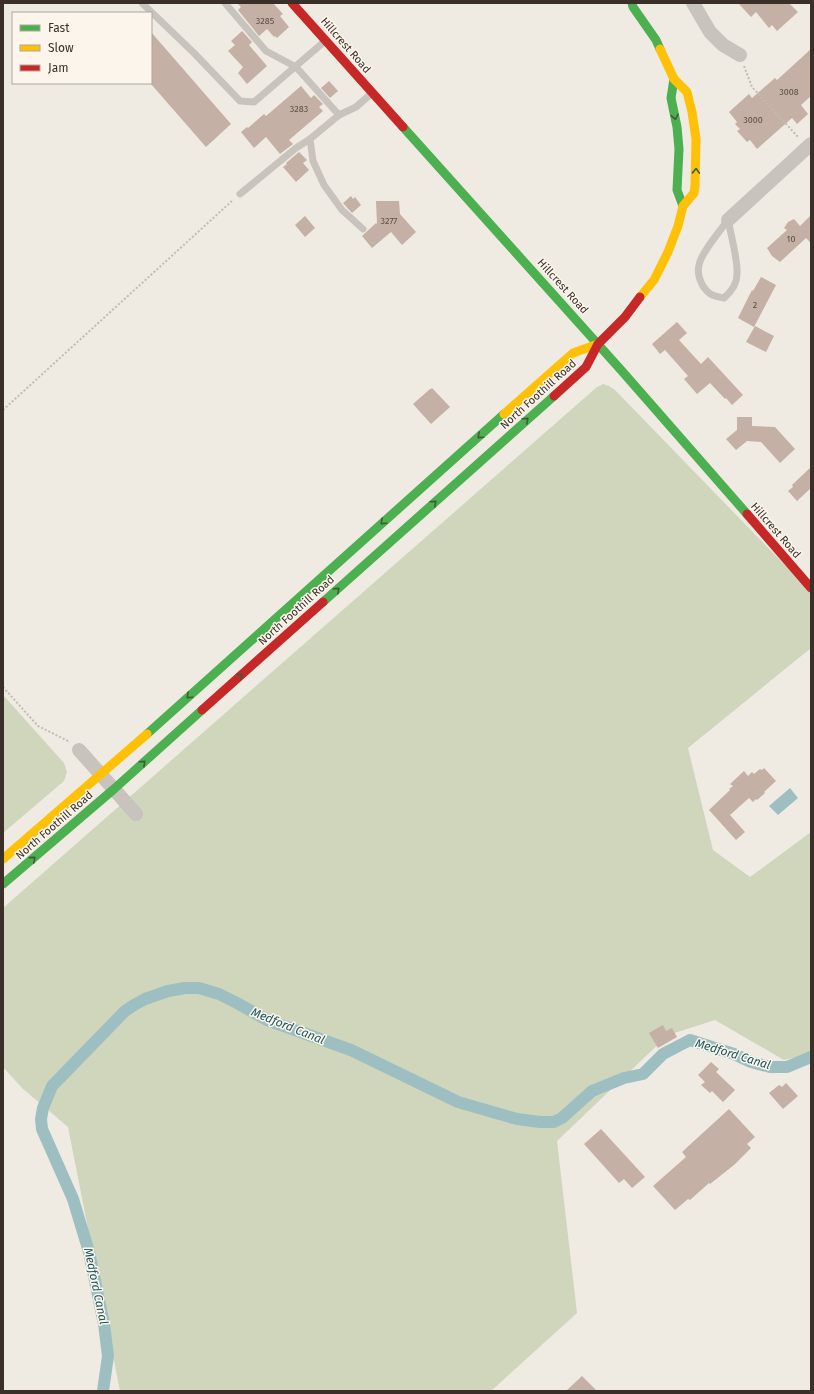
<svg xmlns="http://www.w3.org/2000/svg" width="814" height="1394" viewBox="0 0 814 1394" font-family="'Fira Sans',sans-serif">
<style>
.green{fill:#cfd6bc}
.water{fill:#9ebfc1}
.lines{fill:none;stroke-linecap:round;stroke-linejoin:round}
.canal{stroke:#9ebfc1;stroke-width:12}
.building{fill:#c4b0a4}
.path{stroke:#c1bbb4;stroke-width:2;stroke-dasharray:2 2;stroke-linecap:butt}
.lane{stroke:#c8c3bc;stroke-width:7}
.street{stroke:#c8c3bc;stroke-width:14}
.fast{stroke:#4caf50;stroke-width:9}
.slow{stroke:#ffc107;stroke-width:9}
.jam{stroke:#c62828;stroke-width:9}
.oneway{stroke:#405c37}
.labels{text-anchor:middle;stroke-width:3;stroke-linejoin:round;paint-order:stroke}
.number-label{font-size:9px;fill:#5c5048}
.street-label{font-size:11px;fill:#3a3029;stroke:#fbf5eb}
.water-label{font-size:12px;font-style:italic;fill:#1c545f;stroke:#fbf5eb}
</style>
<rect width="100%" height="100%" fill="#efebe3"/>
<g class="green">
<polygon points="603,384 609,386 615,390 811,592 811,648 688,748 713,850 750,877 811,832 811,1054 784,1060 715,1020 668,1035 557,1141 577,1313 491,1391 120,1391 68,1127 22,1088 3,1067 3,908 597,387"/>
<polygon points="3,695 64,763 67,772 64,781 3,833"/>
</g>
<polygon class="water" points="790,788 798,798 778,815 769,806"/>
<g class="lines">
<polyline class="canal" points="103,1391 108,1356 104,1324 89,1252 73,1199 42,1129 41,1119 43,1108 52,1086 89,1048 125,1011 134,1005 145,999 168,991 185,988 199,988 219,994 237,1003 267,1020 351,1050 458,1102 517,1119 540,1122 554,1122 562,1118 592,1091 624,1078 643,1074 663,1054 690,1040 734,1054 751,1062 770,1067 787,1067 811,1057"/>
</g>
<g class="building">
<polygon points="237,3 273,3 283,14 280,16 289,27 277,38 275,36 274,37 267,29 259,36 238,10 241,7"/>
<polygon points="738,3 789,3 798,12 777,31 772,25 769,28 756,12 751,17"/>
<polygon points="242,31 252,42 249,45 267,66 247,84 238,73 243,67 228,51 235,45 231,41"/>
<polygon points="151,32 231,124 206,147 151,84"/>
<polygon points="811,49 811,96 801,105 808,114 797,124 792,118 757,149 750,140 747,142 737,131 740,129 735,124 737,122 729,112 749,94 752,98 775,78 777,80"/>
<polygon points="329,81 338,91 330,98 321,88"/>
<polygon points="301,86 311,98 314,95 323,104 319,107 323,111 289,140 293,144 280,154 266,137 254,148 241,132 247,127 248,128 264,114 266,116"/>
<polygon points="299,152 307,160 303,163 309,170 296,182 283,167 287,164 286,163"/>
<polygon points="351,196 353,199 355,197 361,205 352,213 343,203"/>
<polygon points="376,201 399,201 400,214 416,232 402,245 391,232 372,248 362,236 376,223 377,224"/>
<polygon points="811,215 811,243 806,238 780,262 772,256 767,248 787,230 784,228 788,222 794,219 800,226"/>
<polygon points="305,216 315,228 305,237 295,225"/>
<polygon points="761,277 776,285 754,327 738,318 752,290 753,291"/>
<polygon points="677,322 687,333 679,340 701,364 708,357 743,395 732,405 726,398 725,399 710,383 697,394 684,379 688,376 665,350 660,354 652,344"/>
<polygon points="755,326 774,336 766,352 746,342"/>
<polygon points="432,388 450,407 431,424 413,404 430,389 431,389"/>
<polygon points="737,417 752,417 752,426 775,427 795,449 780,463 761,442 747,441 736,450 726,439 737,430"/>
<polygon points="811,467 811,488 797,501 788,491 793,487 792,485"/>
<polygon points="764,768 776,781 764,792 765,793 757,800 756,799 753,802 749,798 730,815 745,832 736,840 709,810 730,790 729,789 733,786 730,784 744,771 748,776 752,772 754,774 760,769 762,770"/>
<polygon points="663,1025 666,1031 672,1028 677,1037 658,1048 649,1033"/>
<polygon points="711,1062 719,1069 716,1072 735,1090 723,1102 712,1091 710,1093 701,1085 705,1082 698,1075"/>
<polygon points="786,1083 798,1096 783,1109 769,1093 779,1085 782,1087"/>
<polygon points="729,1109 755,1137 747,1144 751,1148 734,1165 710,1184 709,1183 690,1200 688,1199 675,1210 653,1186 686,1157 682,1152"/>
<polygon points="601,1129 645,1177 632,1188 624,1179 619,1183 584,1144"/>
<polygon points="582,1376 597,1391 566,1391"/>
</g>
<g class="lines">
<g class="path">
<polyline points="744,66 752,87 799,138"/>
<polyline points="3,410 233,200"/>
<polyline points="3,687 38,726 70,742"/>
</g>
<g class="lane">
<polyline points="142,3 194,53 240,101 254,102 325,41"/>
<polyline points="225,3 266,51 296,67 339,115 310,139 313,161 324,185 342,210 363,229"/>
<polyline points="339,115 356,107 372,93"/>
<polyline points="240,194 296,148 310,139"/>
<path d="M728,220C731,235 738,260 737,274C737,284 731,292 724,298C713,296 709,295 703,286C699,279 697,273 699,265C701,253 720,231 728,220Z"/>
</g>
<g class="street">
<polyline points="693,3 710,32 723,45 740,55"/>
<polyline points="728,220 811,144"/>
<polyline points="79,750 136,814"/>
</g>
<g class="fast">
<polyline points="632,3 633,7 656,40 660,49"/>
<polyline points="674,79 671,98 677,127 679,149 677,190 683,206"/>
<polyline points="403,127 621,370 747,514"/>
<polyline points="323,602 554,396"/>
<polyline points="147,734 504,414"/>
<polyline points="3,884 114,789 202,710"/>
</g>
<g class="slow">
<polyline points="640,297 654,280 668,252 678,226 683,206 694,193 695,186 696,139 692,112 687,92 674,79 660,49"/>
<polyline points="504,414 573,353 598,344"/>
<polyline points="3,859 147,734"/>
</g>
<g class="jam">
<polyline points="292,3 403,127"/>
<polyline points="554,396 586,367 598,344 625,317 640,297"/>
<polyline points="747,514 811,588"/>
<polyline points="202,710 323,602"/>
</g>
</g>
<defs><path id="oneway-chevron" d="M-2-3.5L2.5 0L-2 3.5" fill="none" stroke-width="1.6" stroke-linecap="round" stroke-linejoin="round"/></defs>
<g class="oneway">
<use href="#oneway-chevron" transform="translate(675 117) rotate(80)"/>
<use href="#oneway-chevron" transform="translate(696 171) rotate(-88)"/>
<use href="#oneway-chevron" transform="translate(526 420) rotate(-42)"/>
<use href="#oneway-chevron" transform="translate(480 436) rotate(138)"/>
<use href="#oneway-chevron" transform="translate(434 503) rotate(-42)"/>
<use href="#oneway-chevron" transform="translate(383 522) rotate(138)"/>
<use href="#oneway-chevron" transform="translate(337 590) rotate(-42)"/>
<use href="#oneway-chevron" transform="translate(240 676) rotate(-42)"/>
<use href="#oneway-chevron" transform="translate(189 696) rotate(138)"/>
<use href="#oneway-chevron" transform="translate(143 763) rotate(-42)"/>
<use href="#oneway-chevron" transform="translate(33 859) rotate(-40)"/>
</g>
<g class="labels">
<g class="number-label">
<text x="265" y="24">3285</text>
<text x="789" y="95">3008</text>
<text x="299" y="112">3283</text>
<text x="753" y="123">3000</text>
<text x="389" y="224">3277</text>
<text x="791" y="242">10</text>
<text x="755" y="308">2</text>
</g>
<g class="street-label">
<text transform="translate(346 45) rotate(49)" y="4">Hillcrest Road</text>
<text transform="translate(563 286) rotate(48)" y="4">Hillcrest Road</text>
<text transform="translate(538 394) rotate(-42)" y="4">North Foothill Road</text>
<text transform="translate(776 530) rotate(49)" y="4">Hillcrest Road</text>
<text transform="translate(296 610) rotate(-42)" y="4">North Foothill Road</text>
<text transform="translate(54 825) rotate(-41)" y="4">North Foothill Road</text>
</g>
<g class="water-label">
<text transform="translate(288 1026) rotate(22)" y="4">Medford Canal</text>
<text transform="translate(733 1054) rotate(17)" y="4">Medford Canal</text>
<text transform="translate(96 1286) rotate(78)" y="4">Medford Canal</text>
</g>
</g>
<rect width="814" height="1394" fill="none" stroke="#3a3029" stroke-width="8"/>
<rect x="12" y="12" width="140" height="72" fill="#fbf5eb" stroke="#aea69d"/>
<rect x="20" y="25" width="20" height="6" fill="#4caf50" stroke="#aea69d"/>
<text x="48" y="32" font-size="12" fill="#3a3029">Fast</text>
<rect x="20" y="45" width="20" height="6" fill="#ffc107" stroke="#aea69d"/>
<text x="48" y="52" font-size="12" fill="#3a3029">Slow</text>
<rect x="20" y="65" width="20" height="6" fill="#c62828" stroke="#aea69d"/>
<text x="48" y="72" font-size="12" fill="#3a3029">Jam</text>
</svg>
